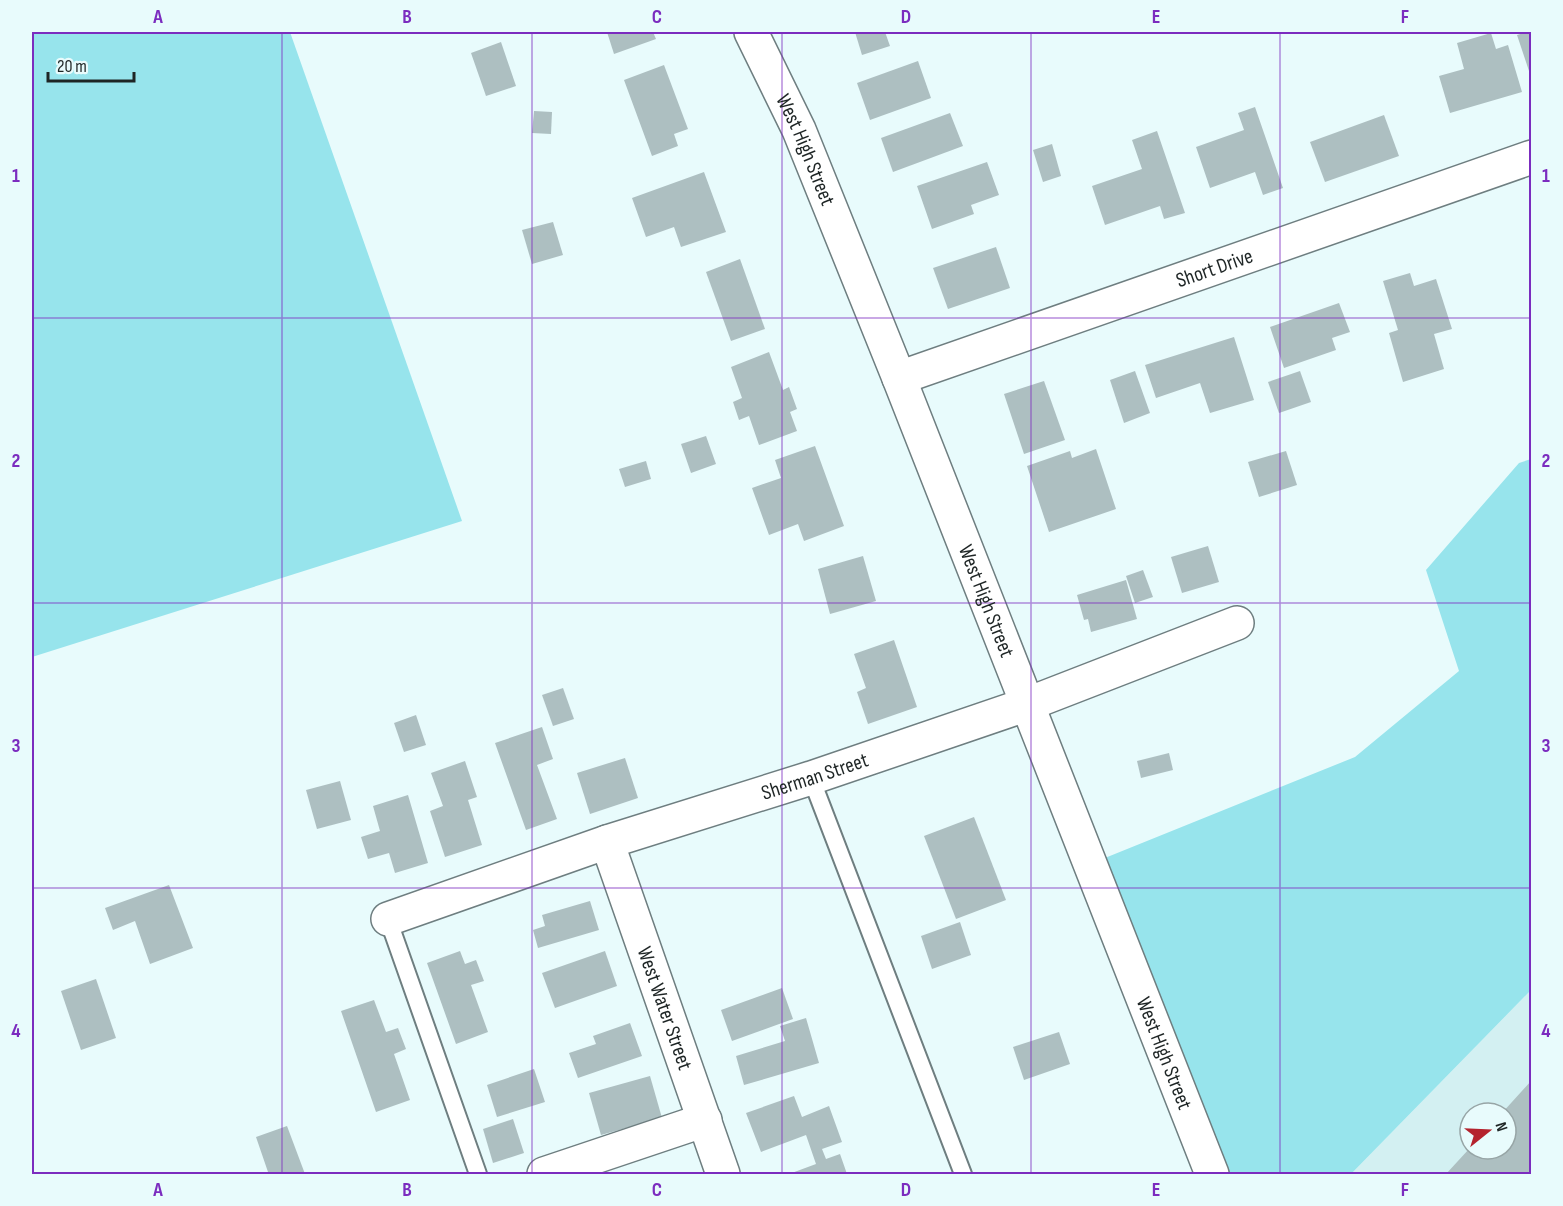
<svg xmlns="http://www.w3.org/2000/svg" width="1563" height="1206" viewBox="0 0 1563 1206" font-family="'Sofia Sans Condensed',sans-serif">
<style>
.built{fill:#d3f0f2;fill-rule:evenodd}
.green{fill:#97e4ec}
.building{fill:#adbfc1}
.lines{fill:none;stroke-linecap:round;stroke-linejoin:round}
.lane-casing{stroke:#6e7e80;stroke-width:20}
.street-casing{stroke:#6e7e80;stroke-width:36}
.lane{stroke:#fff;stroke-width:16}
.street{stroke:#fff;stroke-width:33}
.grid{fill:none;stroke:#7b2cbf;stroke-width:1.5;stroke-opacity:0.55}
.labels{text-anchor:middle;stroke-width:4.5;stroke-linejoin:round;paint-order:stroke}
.street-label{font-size:21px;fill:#1e2525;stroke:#e8fbfc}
.neatline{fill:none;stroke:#7b2cbf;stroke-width:2}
.grid-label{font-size:20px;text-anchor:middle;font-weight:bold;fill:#7b2cbf}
</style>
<rect width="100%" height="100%" fill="#e8fbfc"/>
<path class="built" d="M1531,990V1174H1351ZM1470,1113H1506V1149H1470Z"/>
<g class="green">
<polygon points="32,32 290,32 462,521 32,657"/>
<polygon points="1531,459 1531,990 1351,1174 1212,1174 1090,864 1355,757 1459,671 1426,570 1519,463"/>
</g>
<g class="building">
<polygon points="607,32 653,32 656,39 614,54"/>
<polygon points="855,32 885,32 890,46 862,55"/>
<polygon points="1527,32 1532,32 1531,77 1517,35"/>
<polygon points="1491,33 1496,49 1508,45 1522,92 1450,113 1439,76 1464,69 1457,43"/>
<polygon points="501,42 516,86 486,96 471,53"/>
<polygon points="918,61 931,98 870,120 857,83"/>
<polygon points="664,65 688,129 674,134 678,146 652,156 624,80"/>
<polygon points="1255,107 1283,188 1263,195 1255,172 1210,188 1196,147 1244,130 1238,113"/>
<polygon points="534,111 552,112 551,134 532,133"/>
<polygon points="950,113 963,146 893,172 881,138"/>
<polygon points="1384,115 1399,156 1325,182 1310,142"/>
<polygon points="1157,131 1185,213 1164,219 1160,206 1105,225 1092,186 1142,169 1132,140"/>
<polygon points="1052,144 1061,176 1043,182 1033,150"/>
<polygon points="987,162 999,195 971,205 974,214 932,229 917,186"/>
<polygon points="704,172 726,232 681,247 674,227 646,237 632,198"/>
<polygon points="553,222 563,255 532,264 522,230"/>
<polygon points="996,247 1010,288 948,309 933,268"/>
<polygon points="740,259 765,329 731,341 706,272"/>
<polygon points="1410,273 1414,286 1436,279 1452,329 1434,334 1444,369 1403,382 1389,333 1398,330 1383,281"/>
<polygon points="1339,303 1350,332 1332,338 1336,350 1284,368 1270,327"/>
<polygon points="1234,337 1254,400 1210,413 1200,383 1156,398 1145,365"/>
<polygon points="769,352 783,390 789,387 797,409 790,412 797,431 759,445 749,416 739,420 733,402 742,398 731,367"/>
<polygon points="1135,371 1150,413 1124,423 1110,380"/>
<polygon points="1300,371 1311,402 1279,413 1268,382"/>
<polygon points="1044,381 1065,440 1024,454 1004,394"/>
<polygon points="706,436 716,464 691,473 681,444"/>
<polygon points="815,446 844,526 804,541 798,524 769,535 752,488 781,478 775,460"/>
<polygon points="1096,449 1116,509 1049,532 1027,466 1070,451 1072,458"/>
<polygon points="1286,451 1297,485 1259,497 1248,462"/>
<polygon points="646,461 651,479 625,487 619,469"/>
<polygon points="1208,546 1219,582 1182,593 1171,557"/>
<polygon points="863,556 876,601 830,614 818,569"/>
<polygon points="1143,570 1153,597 1135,603 1126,576"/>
<polygon points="1126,580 1137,619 1091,632 1088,619 1084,620 1077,595"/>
<polygon points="894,640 917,707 868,724 857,692 866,688 854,654"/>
<polygon points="563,688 574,719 553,726 542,695"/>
<polygon points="416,715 426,745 404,752 394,723"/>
<polygon points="542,727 553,759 537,765 557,819 526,830 495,743"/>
<polygon points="1169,753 1173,770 1141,778 1137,761"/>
<polygon points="625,758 638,798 590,814 577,773"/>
<polygon points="465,761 477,797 468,800 482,845 445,857 430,811 443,806 431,773"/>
<polygon points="340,781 351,820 317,829 306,790"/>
<polygon points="408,795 428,863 395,873 389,853 368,859 361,837 380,831 373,806"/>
<polygon points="974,817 1006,900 956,919 924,836"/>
<polygon points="169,885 193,948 150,964 135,921 113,930 105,908"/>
<polygon points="590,901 599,930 538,948 533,930 545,926 542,915"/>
<polygon points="960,922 971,955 932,969 921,936"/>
<polygon points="460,951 465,964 476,960 484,981 471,985 488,1032 456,1044 427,963"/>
<polygon points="605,951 617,986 555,1008 542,973"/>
<polygon points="96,979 116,1038 81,1050 61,991"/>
<polygon points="782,988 793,1019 732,1041 721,1010"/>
<polygon points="374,1000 386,1032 398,1028 406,1049 394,1054 410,1100 376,1112 341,1011"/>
<polygon points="806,1018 819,1063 744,1085 736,1056 785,1041 780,1026"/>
<polygon points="630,1023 642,1056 578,1078 569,1053 596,1044 593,1036"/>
<polygon points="1059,1032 1070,1064 1024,1080 1013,1047"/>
<polygon points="534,1069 545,1102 497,1117 487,1085"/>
<polygon points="650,1076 662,1118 601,1135 589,1093"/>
<polygon points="1532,1080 1532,1174 1446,1174 1469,1149 1506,1149 1506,1113 1502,1113"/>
<polygon points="794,1096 802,1117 829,1106 842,1142 822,1149 826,1159 840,1154 847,1174 789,1174 816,1164 806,1135 761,1152 746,1113"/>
<polygon points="513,1119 524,1153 493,1163 483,1129"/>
<polygon points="287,1126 305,1174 262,1174 268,1172 256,1137"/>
</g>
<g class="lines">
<defs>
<g id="lane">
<polyline points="811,778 963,1174"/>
<polyline points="388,919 478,1174"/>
</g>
<g id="street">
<path id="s1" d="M751,32L799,130L899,378L1212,1174"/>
<path id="s2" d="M899,378L1532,157"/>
<path id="s3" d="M607,842L723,1174"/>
<path id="s4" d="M388,919L607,842L811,778L1028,704L1237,623"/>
<polyline points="544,1174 705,1120"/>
</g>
</defs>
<use href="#lane" class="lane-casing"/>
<use href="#street" class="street-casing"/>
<use href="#lane" class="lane"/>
<use href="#street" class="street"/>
</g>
<path class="grid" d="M282,32V1174M532,32V1174M782,32V1174M1031,32V1174M1280,32V1174M32,318H1532M32,603H1532M32,888H1532"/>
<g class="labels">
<g class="street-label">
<text dy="7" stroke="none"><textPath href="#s1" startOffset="130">West High Street</textPath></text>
<text dy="7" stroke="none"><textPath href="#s2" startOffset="334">Short Drive</textPath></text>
<text dy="7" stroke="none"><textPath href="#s1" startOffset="616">West High Street</textPath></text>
<text dy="7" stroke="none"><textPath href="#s4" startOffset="450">Sherman Street</textPath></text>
<text dy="7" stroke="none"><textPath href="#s3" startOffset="176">West Water Street</textPath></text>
<text dy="7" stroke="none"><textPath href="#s1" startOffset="1102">West High Street</textPath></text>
</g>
</g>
<rect width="1563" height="1206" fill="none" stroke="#e8fbfc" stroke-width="66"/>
<g transform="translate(1488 1131) rotate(72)"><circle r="28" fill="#e8fbfc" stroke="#97a5a6" stroke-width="1.5"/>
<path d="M0-4.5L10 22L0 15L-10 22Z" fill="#b4222d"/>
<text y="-9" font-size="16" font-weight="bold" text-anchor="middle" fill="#1e2525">N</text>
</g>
<path d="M48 72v9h86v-9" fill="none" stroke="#1e2525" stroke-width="3"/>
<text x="57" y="72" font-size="18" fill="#1e2525" stroke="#e8fbfc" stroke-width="4.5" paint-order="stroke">20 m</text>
<rect x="33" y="33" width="1497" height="1140" class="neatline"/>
<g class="grid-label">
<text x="158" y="23">A</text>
<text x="407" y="23">B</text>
<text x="657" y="23">C</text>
<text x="906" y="23">D</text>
<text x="1156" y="23">E</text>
<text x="1405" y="23">F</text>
<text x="16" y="182">1</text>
<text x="1546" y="182">1</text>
<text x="16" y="467">2</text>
<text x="1546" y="467">2</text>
<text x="16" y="752">3</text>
<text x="1546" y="752">3</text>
<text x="16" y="1037">4</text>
<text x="1546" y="1037">4</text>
<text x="158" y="1196">A</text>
<text x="407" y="1196">B</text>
<text x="657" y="1196">C</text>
<text x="906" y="1196">D</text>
<text x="1156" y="1196">E</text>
<text x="1405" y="1196">F</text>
</g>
</svg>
